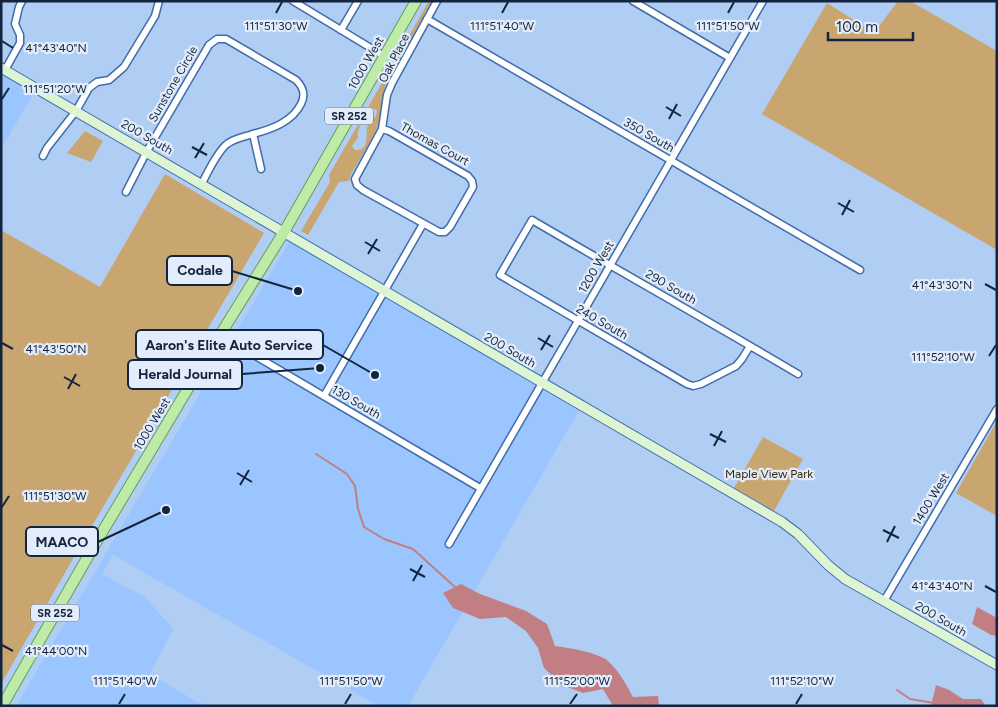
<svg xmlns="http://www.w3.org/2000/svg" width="998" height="707" viewBox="0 0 998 707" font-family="Figtree,sans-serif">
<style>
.built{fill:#9bc5fe}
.green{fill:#c9a570;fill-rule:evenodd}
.water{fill:#c27f83}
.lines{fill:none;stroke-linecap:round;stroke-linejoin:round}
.stream{stroke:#c27f83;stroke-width:2}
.street-casing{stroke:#406da8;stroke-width:9}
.secondary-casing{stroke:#406da8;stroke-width:11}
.primary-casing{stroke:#669d5c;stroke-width:12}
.street{stroke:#fff;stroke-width:6}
.secondary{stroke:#def5d3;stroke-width:9}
.primary{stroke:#beeba7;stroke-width:10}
.ticks{fill:none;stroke:#13253e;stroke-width:2}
.labels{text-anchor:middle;stroke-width:4.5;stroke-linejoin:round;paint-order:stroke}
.shield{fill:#e2ecfa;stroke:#516176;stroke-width:1}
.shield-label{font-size:11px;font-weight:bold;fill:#13253e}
.street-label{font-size:12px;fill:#13253e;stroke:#e2ecfa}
.park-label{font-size:12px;fill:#37270e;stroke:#e2ecfa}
.ticks-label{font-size:12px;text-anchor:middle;fill:#13253e;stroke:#e2ecfa;stroke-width:4.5;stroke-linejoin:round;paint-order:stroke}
.leader{fill:none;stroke:#13253e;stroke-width:2}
.callout-dot{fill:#13253e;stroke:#e2ecfa;stroke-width:2}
.callout{fill:#e2ecfa;stroke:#13253e;stroke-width:2}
.callout-label{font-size:14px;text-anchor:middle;font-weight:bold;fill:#13253e}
</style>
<rect width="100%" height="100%" fill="#b0cdf4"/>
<g class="built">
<polygon points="1,63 40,86 31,98 1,149"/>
<polygon points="295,232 585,400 408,706 379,706 113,555 102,574 145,597 173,629 150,674 204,706 16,706"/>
</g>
<g class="green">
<path d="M429,1H432L386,83C382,95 382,108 379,121C375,137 358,161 350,176L349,181L339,182L308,235L301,231L330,182L329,175ZM375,109L377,111C376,119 372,119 368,125C364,132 371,148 358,150C354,150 354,149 352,146L358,138V132L360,126L372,110Z"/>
<polygon points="898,1 910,1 997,51 997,250 762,114 827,3 874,33"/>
<polygon points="85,131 103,141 91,162 67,153"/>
<polygon points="165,174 264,233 89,531 1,684 1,230 100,287"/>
<polygon points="997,421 997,516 956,493"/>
<polygon points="763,437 803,459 774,511 734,488"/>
</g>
<g class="water">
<path d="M461,584L480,594L526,611L547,624L555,646C569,648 597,652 608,661C619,671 626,684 633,697L658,696L659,706H613L603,689L583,693L562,685L544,668L538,648L526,631L506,617L480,619L453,608L443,593Z"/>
<polygon points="977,607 997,618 997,636 991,635 972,624"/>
<polygon points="936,685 949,690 963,699 981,699 986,706 931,706"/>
</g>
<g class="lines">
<g class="stream">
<polyline points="316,454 347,474 355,486 358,509 364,527 384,539 413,549 456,588"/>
<polyline points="897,690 910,699 934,703"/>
</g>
<defs>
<g id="street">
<polyline points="293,1 384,56"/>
<polyline points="633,1 730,58"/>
<polyline points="427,19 860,270"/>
<polyline points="341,30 358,1"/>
<polyline points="5,70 20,43 20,35 15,24 19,7 22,1"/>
<polygon points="382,129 389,131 468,176 472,181 473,187 450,227 445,232 439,232 363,190 357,185 355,179"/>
<polyline points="382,129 387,95 392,83 437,1"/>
<polyline points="253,134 261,169"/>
<polyline points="43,156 47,148 76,111 89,88 97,82 109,80 124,67 155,16 159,1"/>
<path d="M126,192L147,151L209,45L217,39H226L296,80C303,87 306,94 301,104C292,122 272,129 253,134C244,137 235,138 227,144C217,152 208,172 202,183"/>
<polyline points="220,335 480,488"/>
<path d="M750,346L742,359L736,366L701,384L693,386L687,384L500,275L532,220C621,272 710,322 798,374"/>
<polyline points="324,396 423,224"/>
<polyline points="449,544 763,1"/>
<polyline points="884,601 997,409"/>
</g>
<path id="secondary" d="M1,68C262,218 521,372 782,522L798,534L828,565L845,579L997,665"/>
<polyline id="primary" points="2,706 98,539 220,335 284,232 416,1"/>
</defs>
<use href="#street" class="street-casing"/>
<use href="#secondary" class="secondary-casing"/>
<use href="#primary" class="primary-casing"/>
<use href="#street" class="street"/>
<use href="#secondary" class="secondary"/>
<use href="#primary" class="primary"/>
</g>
<path class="ticks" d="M276,13L282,2M502,13L508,2M728,13L734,2M2,41L13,48M2,99L9,88M666,107L681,116M669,119L677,104M192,147L207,155M195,158L204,143M838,203L854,212M842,215L850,200M365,242L380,251M368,254L377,239M985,284L996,290M538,338L553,347M2,343L13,349M541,350L550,335M989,356L996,345M64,377L80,386M68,389L76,374M710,434L726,442M714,446L722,431M237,473L252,482M240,485L249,470M2,507L9,496M883,530L899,538M887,542L895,526M410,569L425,577M413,581L422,565M985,586L996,592M2,645L13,651M119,704L125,694M345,704L351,694M570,704L577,694M796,704L802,694"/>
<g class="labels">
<g class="shield">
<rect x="325" y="107.5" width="48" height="17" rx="4"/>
<rect x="31" y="604.5" width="48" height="17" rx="4"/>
</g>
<g class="shield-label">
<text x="349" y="120">SR 252</text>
<text x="55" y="617">SR 252</text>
</g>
<g class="street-label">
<text transform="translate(394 58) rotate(-63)" y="4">Oak Place</text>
<text transform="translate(366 63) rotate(-60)" y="4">1000 West</text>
<text transform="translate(173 84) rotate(-60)" y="4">Sunstone Circle</text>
<text transform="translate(649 135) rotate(30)" y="4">350 South</text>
<text transform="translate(147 137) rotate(30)" y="4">200 South</text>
<text transform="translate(435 144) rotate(29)" y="4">Thomas Court</text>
<text transform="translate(596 267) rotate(-60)" y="4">1200 West</text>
<text transform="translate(671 287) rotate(30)" y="4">290 South</text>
<text transform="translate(602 322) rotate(30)" y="4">240 South</text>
<text transform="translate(510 350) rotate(30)" y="4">200 South</text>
<text transform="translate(356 402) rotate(30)" y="4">130 South</text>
<text transform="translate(152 424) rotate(-59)" y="4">1000 West</text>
<text transform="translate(931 499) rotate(-59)" y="4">1400 West</text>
<text transform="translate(941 619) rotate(30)" y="4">200 South</text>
</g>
<g class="park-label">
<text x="769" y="478">Maple View Park</text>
</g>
</g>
<g class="ticks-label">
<text x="276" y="30">111°51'30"W</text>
<text x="502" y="30">111°51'40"W</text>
<text x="728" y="30">111°51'50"W</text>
<text x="56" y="52">41°43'40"N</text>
<text x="55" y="93">111°51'20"W</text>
<text x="942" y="289">41°43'30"N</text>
<text x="56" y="353">41°43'50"N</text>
<text x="943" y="361">111°52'10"W</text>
<text x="55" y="500">111°51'30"W</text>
<text x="942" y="590">41°43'40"N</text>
<text x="56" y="655">41°44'00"N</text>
<text x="125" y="685">111°51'40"W</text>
<text x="351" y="685">111°51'50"W</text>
<text x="577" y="685">111°52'00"W</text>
<text x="802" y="685">111°52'10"W</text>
</g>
<path class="leader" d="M298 291L232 271M375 375L323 345M320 368L242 374M166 510L98 542"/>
<g class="callout-dot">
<circle cx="298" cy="291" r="5"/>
<circle cx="375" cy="375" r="5"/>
<circle cx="320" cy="368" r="5"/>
<circle cx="166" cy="510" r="5"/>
</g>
<g class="callout">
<rect x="167" y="256" width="65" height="29" rx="5"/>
<rect x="136" y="330" width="187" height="29" rx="5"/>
<rect x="128" y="360" width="114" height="29" rx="5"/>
<rect x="26" y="527" width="72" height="29" rx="5"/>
</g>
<g class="callout-label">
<text x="200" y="275">Codale</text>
<text x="229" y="350">Aaron's Elite Auto Service</text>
<text x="185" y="379">Herald Journal</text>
<text x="62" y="547">MAACO</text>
</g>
<rect width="998" height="707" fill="none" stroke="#13253e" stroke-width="5"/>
<path d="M828 32v8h85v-8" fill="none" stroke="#13253e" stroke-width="2.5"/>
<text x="836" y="32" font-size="15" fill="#13253e" stroke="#e2ecfa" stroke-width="4" paint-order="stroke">100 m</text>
</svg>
